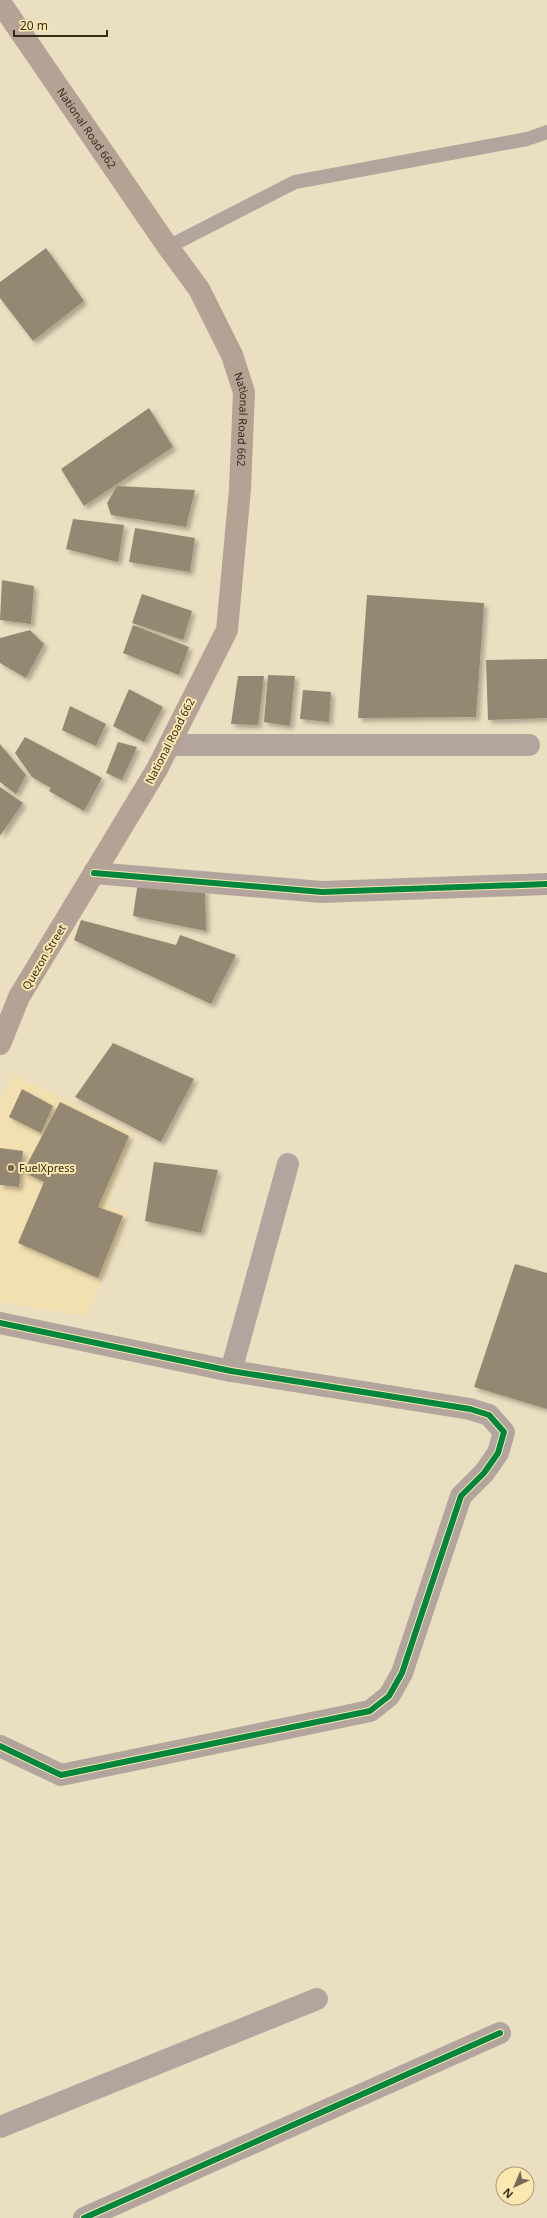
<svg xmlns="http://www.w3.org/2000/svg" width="547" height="2218" viewBox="0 0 547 2218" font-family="'Noto Sans',sans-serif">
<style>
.built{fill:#f2e0b0}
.building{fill:#948872;filter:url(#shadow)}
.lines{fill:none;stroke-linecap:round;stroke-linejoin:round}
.service{stroke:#b3a49d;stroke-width:14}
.minor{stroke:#b3a49d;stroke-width:22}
.primary{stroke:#b4a395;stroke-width:22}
.cycleway-casing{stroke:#fce7b1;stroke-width:8}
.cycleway{stroke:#00873e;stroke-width:6}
.poi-dot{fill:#746b52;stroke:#fce7b1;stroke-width:1.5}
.labels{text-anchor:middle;stroke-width:4;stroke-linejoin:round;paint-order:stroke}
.street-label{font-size:11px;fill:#342c16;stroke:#fce7b1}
.poi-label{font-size:11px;fill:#342c16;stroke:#fce7b1;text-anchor:start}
</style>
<defs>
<filter id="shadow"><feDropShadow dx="3.5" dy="3.5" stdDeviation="2" flood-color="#0004"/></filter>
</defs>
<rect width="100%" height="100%" fill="#ebdfc2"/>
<polygon class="built" points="14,1075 133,1134 108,1204 129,1214 87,1316 0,1302 0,1100"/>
<g class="building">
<polygon points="46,248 84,301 33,341 0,298 0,282"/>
<polygon points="149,408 173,447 84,506 61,469"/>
<polygon points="117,486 195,490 186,527 111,515 107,503"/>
<polygon points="73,519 124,525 118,562 66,549"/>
<polygon points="135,528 195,538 190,572 129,562"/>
<polygon points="2,580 34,586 31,624 0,620"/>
<polygon points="142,594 192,611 183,640 132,623"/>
<polygon points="367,595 484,603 476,717 358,718"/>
<polygon points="133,625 189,647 179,675 123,653"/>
<polygon points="30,630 44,644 26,678 0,663 0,638"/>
<polygon points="547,659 547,718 488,720 486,660"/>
<polygon points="268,675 295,676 290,726 264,722"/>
<polygon points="238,676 264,676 258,725 231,724"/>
<polygon points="129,689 163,707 144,742 113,726"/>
<polygon points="303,690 331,692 329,722 300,719"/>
<polygon points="70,706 106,724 96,746 62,730"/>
<polygon points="25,737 102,778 84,811 49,791 51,788 32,777 15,753"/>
<polygon points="118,742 137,747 122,780 106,773"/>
<polygon points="0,744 26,775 16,794 0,782"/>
<polygon points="0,787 23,803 0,836"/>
<polygon points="138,882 205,890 206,931 133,916"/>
<polygon points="81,920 176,945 180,935 236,955 211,1004 74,940"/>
<polygon points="113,1043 194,1079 161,1142 75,1097"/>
<polygon points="22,1089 53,1106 41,1133 9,1117"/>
<polygon points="60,1102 129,1136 98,1207 123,1216 98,1278 18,1243 44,1182 23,1172"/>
<polygon points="0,1148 23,1151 19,1187 0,1185"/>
<polygon points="154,1162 218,1170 201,1233 145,1221"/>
<polygon points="515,1264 547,1273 547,1409 474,1387"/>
</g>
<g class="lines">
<polyline class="service" points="168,247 295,182 527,139 547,132"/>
<g class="minor">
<polyline points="169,745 529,745"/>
<polyline points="94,873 322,892 547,884"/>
<polyline points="0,1323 231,1371 470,1409 489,1415 504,1432 498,1453 484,1473 461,1496 402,1673 389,1696 370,1711 61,1775 0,1746"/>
<polyline points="231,1371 288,1164"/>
<polyline points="0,2127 317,1999"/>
<polyline points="84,2218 500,2033"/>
</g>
<path class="primary" id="s1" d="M0,2L168,247L199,289L232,355L244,392L240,489L227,630L157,769L19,997L0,1044"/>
<defs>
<g id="cycleway">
<polyline points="94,873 322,892 547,884"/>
<polyline points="0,1323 231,1371 470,1409 489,1415 504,1432 498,1453 484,1473 461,1496 402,1673 389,1696 370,1711 61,1775 0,1746"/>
<polyline points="84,2218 500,2033"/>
</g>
</defs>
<use href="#cycleway" class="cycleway-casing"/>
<use href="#cycleway" class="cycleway"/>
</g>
<circle class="poi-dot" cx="11" cy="1168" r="4"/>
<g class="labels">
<g class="street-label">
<text dy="4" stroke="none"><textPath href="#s1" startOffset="153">National Road 662</textPath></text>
<text dy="4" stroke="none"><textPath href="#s1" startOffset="489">National Road 662</textPath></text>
<text transform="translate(170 741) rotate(-63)" y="4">National Road 662</text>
<text transform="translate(44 957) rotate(-59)" y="4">Quezon Street</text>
</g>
<g class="poi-label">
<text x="19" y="1172">FuelXpress</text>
</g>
</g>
<g transform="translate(515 2186) rotate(224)"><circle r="19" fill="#fce7b1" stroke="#ac9c73"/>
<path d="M0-3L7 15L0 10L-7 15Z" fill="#746b52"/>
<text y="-6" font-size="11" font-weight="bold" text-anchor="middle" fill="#342c16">N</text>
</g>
<path d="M14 30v6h93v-6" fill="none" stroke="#342c16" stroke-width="2"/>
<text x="20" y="30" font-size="12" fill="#342c16" stroke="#fce7b1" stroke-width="3" paint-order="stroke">20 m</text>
</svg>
